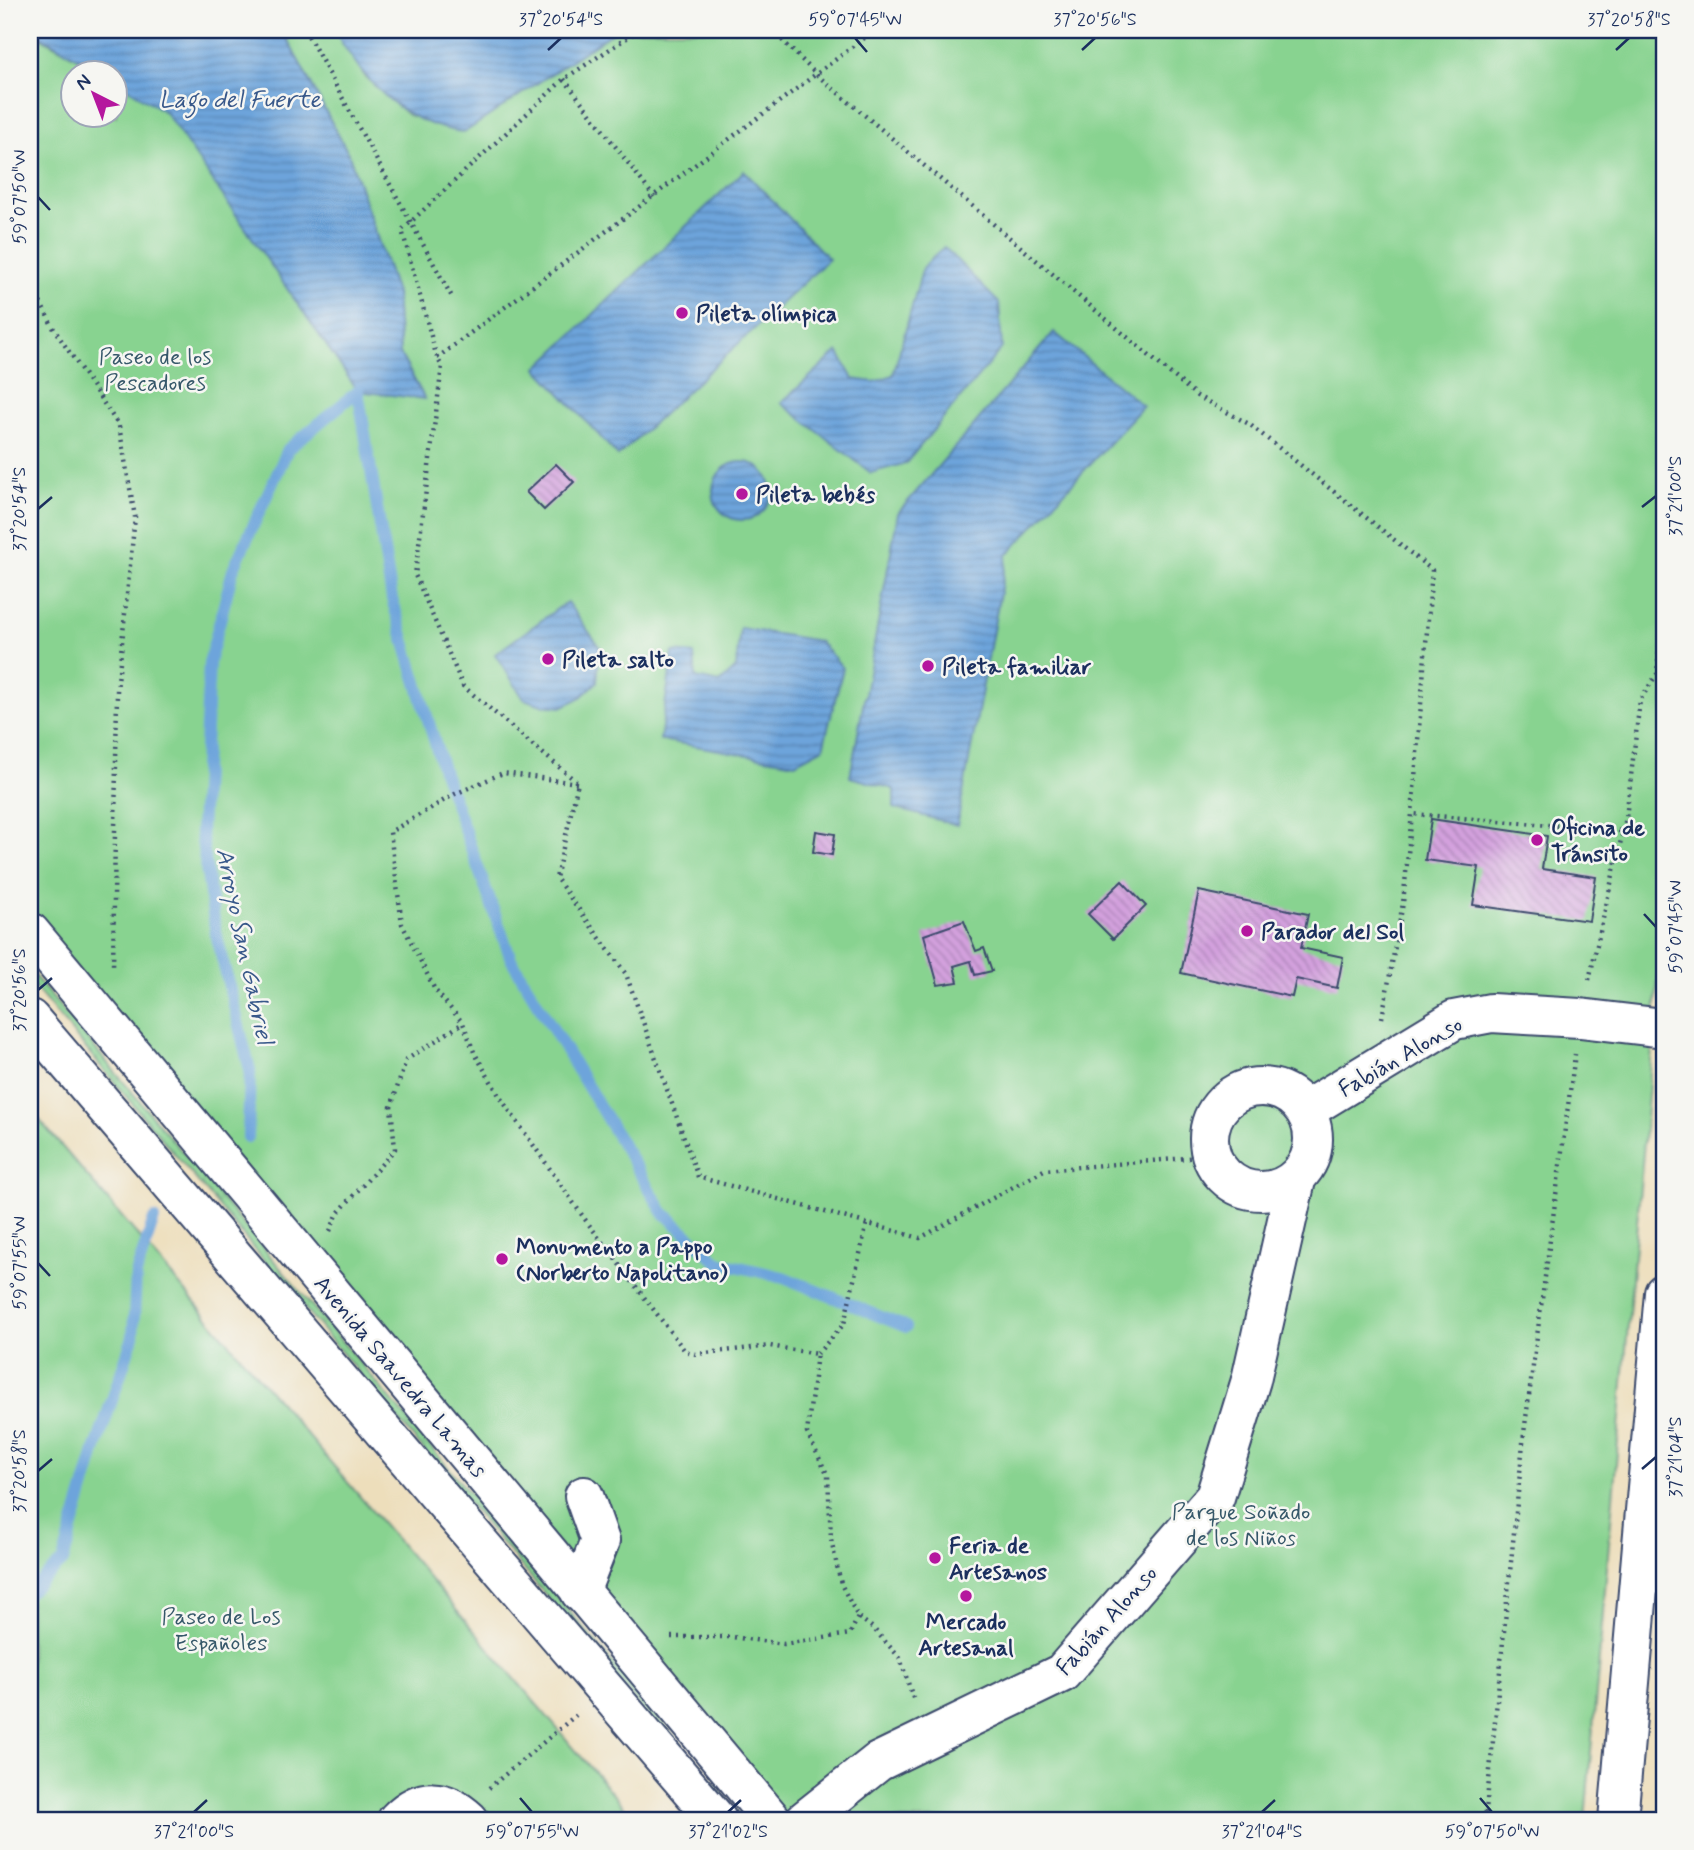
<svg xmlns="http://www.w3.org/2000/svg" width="1694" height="1850" viewBox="0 0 1694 1850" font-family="Mynerve,sans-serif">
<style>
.grass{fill:url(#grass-tufts);stroke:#528177;stroke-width:2}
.park{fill:#88d390;stroke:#528177;stroke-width:2}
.water{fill:url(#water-rules);stroke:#446a9c;stroke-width:2}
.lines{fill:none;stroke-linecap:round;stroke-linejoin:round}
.stream{stroke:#6da4db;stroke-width:12}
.building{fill:url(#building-back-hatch)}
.minor-casing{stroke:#3a496c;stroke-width:42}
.major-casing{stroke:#3a496c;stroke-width:42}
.path{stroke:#3a496c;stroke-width:4.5;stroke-dasharray:2 5;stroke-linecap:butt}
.minor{stroke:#fff;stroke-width:38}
.major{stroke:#fff;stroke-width:38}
.ticks{fill:none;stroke:#1b2f5e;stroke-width:2.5}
.poi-dot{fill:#b5179e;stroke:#f6f6f2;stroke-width:2.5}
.labels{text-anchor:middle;stroke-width:5;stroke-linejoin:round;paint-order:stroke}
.poi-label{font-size:23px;font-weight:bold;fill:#1b2f5e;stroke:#f6f6f2;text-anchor:start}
.park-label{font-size:23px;fill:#36586a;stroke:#f6f6f2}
.street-label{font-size:23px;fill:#1b2f5e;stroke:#f6f6f2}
.water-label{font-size:24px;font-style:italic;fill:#38588a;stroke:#f6f6f2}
.neatline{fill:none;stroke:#1b2f5e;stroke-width:2.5}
.ticks-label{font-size:18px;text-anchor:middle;fill:#1b2f5e}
</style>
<defs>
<pattern id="grass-tufts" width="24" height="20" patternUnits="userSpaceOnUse" patternTransform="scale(1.75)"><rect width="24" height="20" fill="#88d390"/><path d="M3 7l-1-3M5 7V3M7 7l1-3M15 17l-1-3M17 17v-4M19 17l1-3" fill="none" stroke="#75b57f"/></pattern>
<pattern id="water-rules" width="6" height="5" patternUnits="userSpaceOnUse" patternTransform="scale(1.75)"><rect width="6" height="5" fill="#6da4db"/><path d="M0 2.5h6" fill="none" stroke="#5986b5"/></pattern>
<pattern id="building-back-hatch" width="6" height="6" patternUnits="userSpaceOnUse" patternTransform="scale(1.75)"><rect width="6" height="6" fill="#d4a1de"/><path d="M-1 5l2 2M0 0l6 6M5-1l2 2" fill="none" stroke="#ab84b7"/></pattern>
</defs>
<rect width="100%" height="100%" fill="#f6f6f2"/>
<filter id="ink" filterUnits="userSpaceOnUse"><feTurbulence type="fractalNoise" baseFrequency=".0143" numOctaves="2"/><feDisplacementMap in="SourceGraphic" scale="14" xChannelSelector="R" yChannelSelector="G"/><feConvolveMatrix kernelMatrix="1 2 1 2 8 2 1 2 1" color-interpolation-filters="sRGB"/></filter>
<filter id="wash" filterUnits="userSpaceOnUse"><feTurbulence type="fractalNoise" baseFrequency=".00686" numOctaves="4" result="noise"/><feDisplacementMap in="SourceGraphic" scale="28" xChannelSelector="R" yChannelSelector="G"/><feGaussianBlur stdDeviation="1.57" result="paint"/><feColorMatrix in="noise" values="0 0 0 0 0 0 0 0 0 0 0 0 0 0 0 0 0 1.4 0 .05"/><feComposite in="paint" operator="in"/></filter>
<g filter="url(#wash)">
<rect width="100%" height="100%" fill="#eddebb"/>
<polygon class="grass" points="30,971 745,1820 735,1820 30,982"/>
<g class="park">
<polygon points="282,30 334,30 366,78 408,115 465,132 616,30 1664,30 1664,912 1585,1820 789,1820 30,914 30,32 104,73 74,74 74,116 116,116 116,81 165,111 358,391 424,398 400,354 396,293 349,155"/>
<polygon points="36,1116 635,1820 30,1820 30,1125"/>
</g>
<g class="water">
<polygon points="30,30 282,30 349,155 396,293 400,354 425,399 358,391 165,112 116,81 116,74 104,73"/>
<path d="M334,30H616L465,132C403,126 364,81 334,30Z"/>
<polygon points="744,171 829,259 618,456 537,368"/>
<polygon points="944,247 999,303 1002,348 906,463 871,473 781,403 838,351 853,379 874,382 893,375 923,267"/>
<polygon points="1054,332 1143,406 1007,555 957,825 894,808 894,789 850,777 898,513"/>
<circle cx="742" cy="491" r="29"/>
<polygon points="567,602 600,647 597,682 580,698 561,707 542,705 524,699 495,654"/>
<polygon points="740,628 819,641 843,668 823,748 795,763 660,740 673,652 694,654 696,678 720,683 736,668"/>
</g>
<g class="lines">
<g class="stream">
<polyline points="358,391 392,599 444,773 511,959 663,1212 718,1262 783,1277 906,1327"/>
<polyline points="248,1137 250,1070 216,934 201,833 209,663 233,570 288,449 358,391"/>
<polyline points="30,1591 63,1561 96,1448 133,1337 136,1274 154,1219"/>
</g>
</g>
<g id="blocks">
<g class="building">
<polygon points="556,464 574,482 544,510 526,492"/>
<polygon points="1431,819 1547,836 1542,869 1596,877 1589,921 1473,905 1479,867 1425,860"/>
<polygon points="816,831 835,834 832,855 813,852"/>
<polygon points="1122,881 1146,906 1113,939 1088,914"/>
<polygon points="1199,891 1308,914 1301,948 1343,957 1337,988 1296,979 1292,997 1181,973"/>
<polygon points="964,921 976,951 984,948 992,971 975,975 971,961 954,966 958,982 938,985 924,935"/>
</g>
</g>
</g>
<g filter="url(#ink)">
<use href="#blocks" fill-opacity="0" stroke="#3a496c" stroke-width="2"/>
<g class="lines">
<defs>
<g id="minor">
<circle cx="1261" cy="1139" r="52"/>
<polyline points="1306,1110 1454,1020 1491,1013 1580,1018 1664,1028"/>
<polyline points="580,1592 600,1541 584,1496"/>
<path d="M397,1820C420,1796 445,1797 469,1820"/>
<polyline points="805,1820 878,1762 1062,1673 1215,1497 1251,1380 1296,1180"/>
</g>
<g id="major">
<polyline points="30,932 772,1820"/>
<polyline points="30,1019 717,1820"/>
<polyline points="1618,1820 1664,1293"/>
</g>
</defs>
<use href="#minor" class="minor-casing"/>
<use href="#major" class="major-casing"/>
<g class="path">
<polyline points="305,30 452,297"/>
<polyline points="639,30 564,79 402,230 437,358 442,366 415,575 463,686 578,783 556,878 626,974 698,1177 920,1238 1044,1170 1211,1156"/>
<polyline points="772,30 817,75 1197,396 1249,424 1432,570 1412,814"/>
<polyline points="564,79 654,197"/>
<polyline points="30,293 39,300 54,329 119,426 135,517 117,691 113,969"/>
<polyline points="437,358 875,30"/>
<polyline points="577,783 503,773 455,794 390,832 402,924 435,990 463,1023 474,1052 500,1097 584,1218 685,1351 696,1354 770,1346 817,1354 807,1433 828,1476 831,1539 841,1584 858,1617 873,1628 900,1658 914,1701"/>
<polyline points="1589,980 1626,818 1640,700 1657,674 1664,596"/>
<polyline points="1382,1018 1403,903 1412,814 1622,831"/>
<polyline points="330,1231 338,1213 395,1149 391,1107 406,1060 463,1023"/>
<polyline points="817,1354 844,1324 867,1223"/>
<polyline points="671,1637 732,1637 784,1644 850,1634 858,1617"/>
<polyline points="489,1788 576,1715"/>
<polyline points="1485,1820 1524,1433 1575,1054"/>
</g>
<use href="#minor" class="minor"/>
<use href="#major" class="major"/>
</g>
</g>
<path class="ticks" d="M855,38L867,52M548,50L561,38M1082,50L1095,38M1616,50L1629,38M38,197L50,210M1642,507L1656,496M38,509L52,497M1644,914L1656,927M38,990L52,978M38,1263L50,1276M1642,1469L1656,1457M38,1471L52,1459M520,1798L532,1812M1480,1798L1492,1812M194,1812L207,1800M728,1812L741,1800M1262,1812L1275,1800"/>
<g class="poi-dot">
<circle cx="682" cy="313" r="7"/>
<circle cx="742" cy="494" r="7"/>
<circle cx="548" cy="659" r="7"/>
<circle cx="928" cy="666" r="7"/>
<circle cx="1537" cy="840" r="7"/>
<circle cx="1247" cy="931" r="7"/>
<circle cx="502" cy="1259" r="7"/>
<circle cx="935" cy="1558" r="7"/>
<circle cx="966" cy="1596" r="7"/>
</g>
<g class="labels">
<g class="poi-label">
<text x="696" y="321">Pileta olímpica</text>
<text x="756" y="502">Pileta bebés</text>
<text x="562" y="667">Pileta salto</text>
<text x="942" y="674">Pileta familiar</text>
<text x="1551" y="835">Oficina de<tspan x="1551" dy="26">Tránsito</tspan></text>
<text x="1261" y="939">Parador del Sol</text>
<text x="516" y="1254">Monumento a Pappo<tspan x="516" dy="26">(Norberto Napolitano)</tspan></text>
<text x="949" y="1553">Feria de<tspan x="949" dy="26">Artesanos</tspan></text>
<text x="966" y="1629" text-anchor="middle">Mercado<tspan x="966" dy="26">Artesanal</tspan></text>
</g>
<g class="park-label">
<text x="155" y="364">Paseo de los<tspan x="155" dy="26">Pescadores</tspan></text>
<text x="1241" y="1519">Parque Soñado<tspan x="1241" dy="26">de los Niños</tspan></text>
<text x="221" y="1624">Paseo de Los<tspan x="221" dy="26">Españoles</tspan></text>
</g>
<g class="street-label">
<text transform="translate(1400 1056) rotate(-30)" y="8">Fabián Alonso</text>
<text transform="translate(401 1376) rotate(50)" y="8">Avenida Saavedra Lamas</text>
<text transform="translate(1106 1620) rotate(-48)" y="8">Fabián Alonso</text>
</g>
<g class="water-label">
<text x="240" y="107">Lago del Fuerte</text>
<text transform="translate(245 946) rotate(78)" y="8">Arroyo San Gabriel</text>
</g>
</g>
<rect width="1694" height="1850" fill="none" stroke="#f6f6f2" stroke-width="77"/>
<g transform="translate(94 94) rotate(318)"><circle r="33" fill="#f6f6f2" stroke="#9ea6b7" stroke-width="2"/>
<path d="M0-5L12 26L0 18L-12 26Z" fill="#b5179e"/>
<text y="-10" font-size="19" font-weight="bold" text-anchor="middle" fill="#1b2f5e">N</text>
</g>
<rect x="38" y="38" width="1618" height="1774" class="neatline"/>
<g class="ticks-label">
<text x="561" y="25">37°20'54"S</text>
<text x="855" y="25">59°07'45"W</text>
<text x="1095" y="25">37°20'56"S</text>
<text x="1629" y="25">37°20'58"S</text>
<text transform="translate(19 197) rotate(-90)" y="6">59°07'50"W</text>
<text transform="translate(1675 496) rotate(-90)" y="6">37°21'00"S</text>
<text transform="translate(19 509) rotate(-90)" y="6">37°20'54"S</text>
<text transform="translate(1675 927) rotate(-90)" y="6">59°07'45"W</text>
<text transform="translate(19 990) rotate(-90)" y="6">37°20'56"S</text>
<text transform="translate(19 1263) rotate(-90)" y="6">59°07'55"W</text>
<text transform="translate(1675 1457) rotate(-90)" y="6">37°21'04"S</text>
<text transform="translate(19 1471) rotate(-90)" y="6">37°20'58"S</text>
<text x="194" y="1837">37°21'00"S</text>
<text x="532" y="1837">59°07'55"W</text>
<text x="728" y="1837">37°21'02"S</text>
<text x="1262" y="1837">37°21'04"S</text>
<text x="1492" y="1837">59°07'50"W</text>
</g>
</svg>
